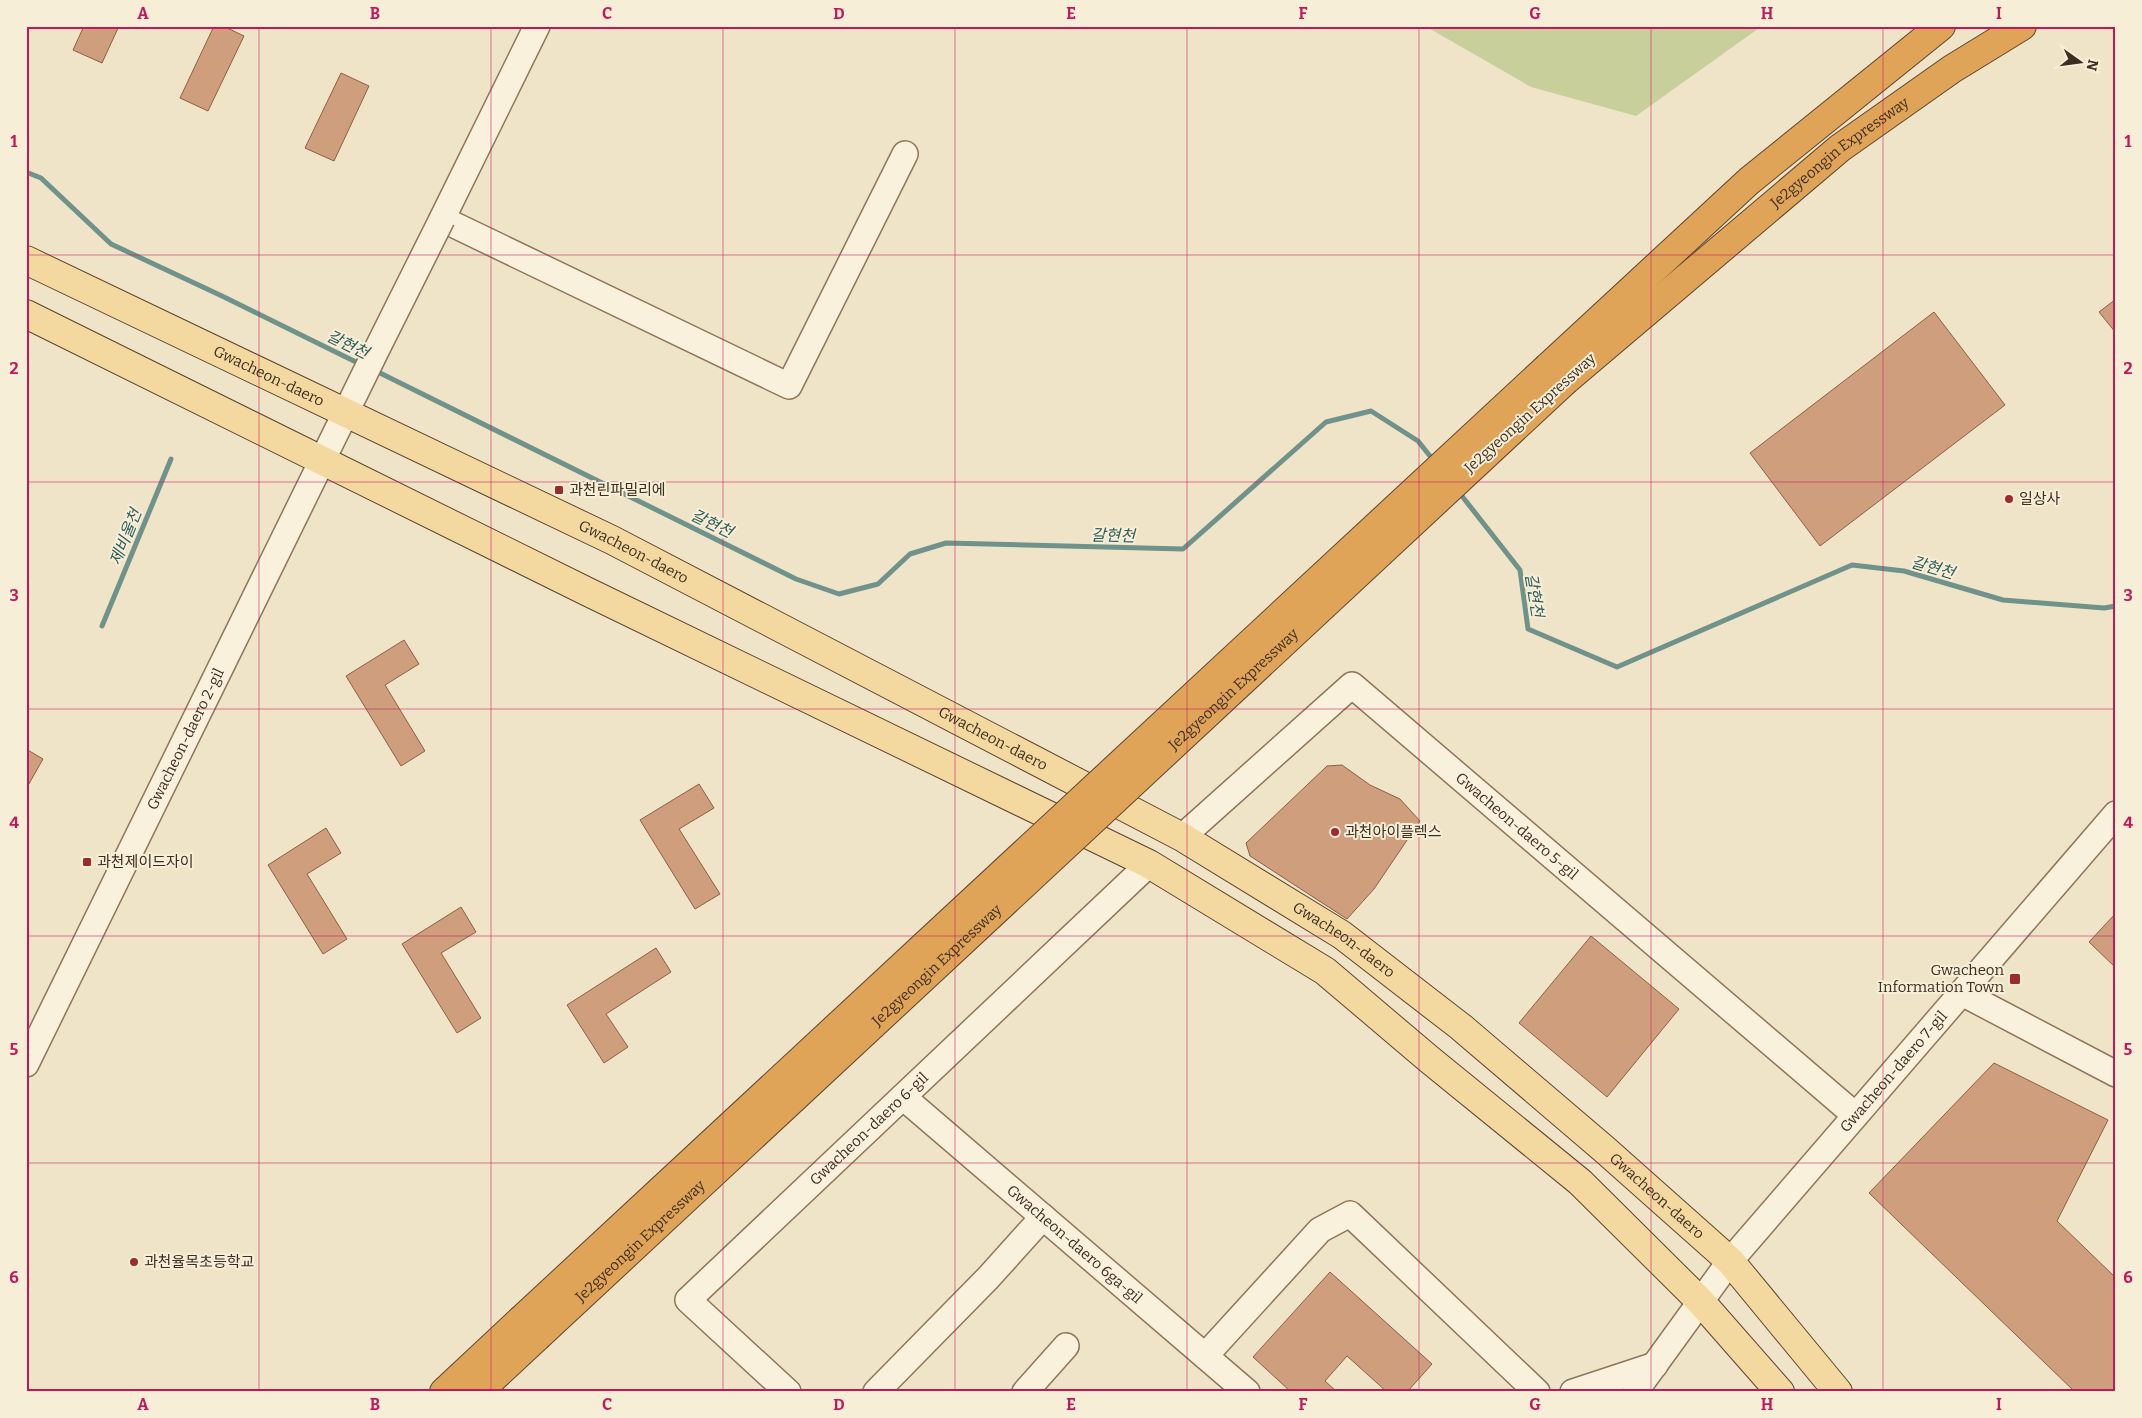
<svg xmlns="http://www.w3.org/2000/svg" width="2142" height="1418" viewBox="0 0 2142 1418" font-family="Bitter,'Noto Sans KR',serif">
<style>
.green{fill:#c9cf9b}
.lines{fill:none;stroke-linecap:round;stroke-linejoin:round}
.stream{stroke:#6f938a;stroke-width:5}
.building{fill:#cf9f7d;stroke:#8d5f41}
.minor-casing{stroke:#8d765c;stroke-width:28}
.major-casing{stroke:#5b4430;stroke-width:30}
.highway-casing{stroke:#5b4430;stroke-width:30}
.minor{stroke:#faf1dc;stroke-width:25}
.major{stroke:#f3d9a0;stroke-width:28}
.highway{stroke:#e0a458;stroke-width:28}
.minor-bridge-casing{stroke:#8d765c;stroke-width:28;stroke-linecap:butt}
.highway-bridge-casing{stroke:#5b4430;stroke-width:30;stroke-linecap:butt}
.minor-bridge{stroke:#faf1dc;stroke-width:25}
.highway-bridge{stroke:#e0a458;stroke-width:28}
.grid{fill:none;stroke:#c2185b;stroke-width:1;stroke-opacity:0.55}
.poi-dot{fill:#9e2a2b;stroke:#f7eed8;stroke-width:2}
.labels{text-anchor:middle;stroke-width:4;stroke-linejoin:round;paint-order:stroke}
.street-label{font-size:15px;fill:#3d2e20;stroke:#f7eed8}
.poi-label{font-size:15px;fill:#3d2e20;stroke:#f7eed8;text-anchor:start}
.water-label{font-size:16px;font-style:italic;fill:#2f5d5a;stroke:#f7eed8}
.neatline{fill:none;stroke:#c2185b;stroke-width:2}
.grid-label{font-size:16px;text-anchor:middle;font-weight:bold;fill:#c2185b}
</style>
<rect width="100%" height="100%" fill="#f0e4c8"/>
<polygon class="green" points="1425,26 1762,26 1636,116 1531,87"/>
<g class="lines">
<g class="stream">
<polyline points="26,172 41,178 111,244 222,296 362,365"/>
<polyline points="374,370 796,579 839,594 878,584 910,554 946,543 1183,549 1326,422 1371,411 1418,441 1434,461"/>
<polyline points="1458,491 1520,570 1528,629 1617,667 1852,565 1904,571 2003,600 2104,608 2116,606"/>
<polyline points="102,626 171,459"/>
</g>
</g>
<g class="building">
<polygon points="84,26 119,26 102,63 73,50"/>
<polygon points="214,26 223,26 244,36 208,111 180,98"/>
<polygon points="341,73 369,86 334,161 305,148"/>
<polygon points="2116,299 2116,333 2099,312"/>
<polygon points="1934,312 2005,405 1820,546 1750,453"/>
<polygon points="404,640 419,664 385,685 425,751 401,766 346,676"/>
<polygon points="26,749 43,759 26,789"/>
<polygon points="1342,765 1370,785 1400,799 1420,821 1374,889 1347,919 1250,856 1246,843 1327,766"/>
<polygon points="699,784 714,808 679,829 720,894 695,909 640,820"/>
<polygon points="326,828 341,853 307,874 347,939 323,954 268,865"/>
<polygon points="461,907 476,932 441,953 481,1018 457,1033 402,944"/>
<polygon points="2116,913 2116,968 2089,942"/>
<polygon points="1591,936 1679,1009 1607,1097 1519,1023"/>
<polygon points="656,948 671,972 606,1014 628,1047 604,1063 567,1005"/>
<polygon points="1994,1063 2108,1120 2057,1221 2116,1278 2116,1392 2075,1392 1869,1193"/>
<polygon points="1330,1272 1432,1364 1407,1392 1387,1392 1347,1356 1325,1381 1337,1392 1291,1392 1253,1357"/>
</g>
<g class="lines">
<defs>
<g id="minor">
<polyline points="537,26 442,219 789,386 905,154"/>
<path id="s1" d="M1182,837L1352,685L1855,1115"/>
<polyline points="1962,993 2116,1074"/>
<path id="s2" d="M26,1064L373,357"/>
<path id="s3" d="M903,1097L1247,1392"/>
<polyline points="1205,1356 1320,1230 1350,1214 1537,1392"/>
<path id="s4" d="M788,1392L688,1300L1149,864"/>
<polyline points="876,1392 988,1278 1043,1217"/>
<polyline points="1025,1392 1066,1346"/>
<polyline points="1573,1392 1655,1365"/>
<path id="s5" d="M1635,1392L1730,1261L2116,814"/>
</g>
<g id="major">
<path id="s6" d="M26,260L612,540L1182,837L1342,935L1461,1027L1604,1149L1730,1261L1838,1392"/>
<polyline points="26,314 588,592 1149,864 1325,971 1430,1060 1580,1182 1701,1302 1780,1392"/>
</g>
<g id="highway">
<polyline points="1548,367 1749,181 1941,26"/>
<path id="s7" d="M1566,380L1840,148L1952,69L2022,26"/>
<polyline points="444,1392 521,1320"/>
<polyline points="478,1392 537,1337"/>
</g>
</defs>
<use href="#minor" class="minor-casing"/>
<use href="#major" class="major-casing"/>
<use href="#highway" class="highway-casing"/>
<use href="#minor" class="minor"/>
<use href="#major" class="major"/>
<use href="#highway" class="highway"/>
<defs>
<polyline id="minor-bridge" points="373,357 442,219"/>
<g id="highway-bridge">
<polyline points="521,1320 1548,367"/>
<path id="s8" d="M537,1337L1566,380"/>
</g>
</defs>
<use href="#minor-bridge" class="minor-bridge-casing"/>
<use href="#highway-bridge" class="highway-bridge-casing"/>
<use href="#minor-bridge" class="minor-bridge"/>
<use href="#highway-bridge" class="highway-bridge"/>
</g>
<path class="grid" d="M259,26V1392M491,26V1392M723,26V1392M955,26V1392M1187,26V1392M1419,26V1392M1651,26V1392M1883,26V1392M26,255H2116M26,482H2116M26,709H2116M26,936H2116M26,1163H2116"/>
<g class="poi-dot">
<rect x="554" y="485" width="10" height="10" rx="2.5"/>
<circle cx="2009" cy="499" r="5"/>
<circle cx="1335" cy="832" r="5"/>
<rect x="82" y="857" width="10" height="10" rx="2.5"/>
<rect x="2009" y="973" width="12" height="12" rx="2.5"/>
<circle cx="134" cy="1262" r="5"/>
</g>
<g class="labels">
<g class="street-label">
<text dy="5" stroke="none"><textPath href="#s7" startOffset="356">Je2gyeongin Expressway</textPath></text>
<text dy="5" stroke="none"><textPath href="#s6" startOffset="269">Gwacheon-daero</textPath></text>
<text transform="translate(1530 413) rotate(-42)" y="5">Je2gyeongin Expressway</text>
<text dy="5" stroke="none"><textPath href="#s6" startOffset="674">Gwacheon-daero</textPath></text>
<text dy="5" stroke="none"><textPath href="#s8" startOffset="951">Je2gyeongin Expressway</textPath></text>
<text dy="5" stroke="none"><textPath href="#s2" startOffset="362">Gwacheon-daero 2-gil</textPath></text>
<text dy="5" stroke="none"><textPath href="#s6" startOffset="1079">Gwacheon-daero</textPath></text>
<text dy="5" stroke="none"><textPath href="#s1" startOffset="445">Gwacheon-daero 5-gil</textPath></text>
<text dy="5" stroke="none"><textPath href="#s6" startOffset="1484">Gwacheon-daero</textPath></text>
<text dy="5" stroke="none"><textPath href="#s8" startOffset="546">Je2gyeongin Expressway</textPath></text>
<text dy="5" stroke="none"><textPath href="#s5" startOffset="412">Gwacheon-daero 7-gil</textPath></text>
<text dy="5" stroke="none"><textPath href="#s4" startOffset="385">Gwacheon-daero 6-gil</textPath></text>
<text dy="5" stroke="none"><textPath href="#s6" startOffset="1889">Gwacheon-daero</textPath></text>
<text dy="5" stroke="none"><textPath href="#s8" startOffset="141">Je2gyeongin Expressway</textPath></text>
<text dy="5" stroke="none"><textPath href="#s3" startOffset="226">Gwacheon-daero 6ga-gil</textPath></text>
</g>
<g class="poi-label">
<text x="569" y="495">과천린파밀리에</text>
<text x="2019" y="504">일상사</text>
<text x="1345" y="837">과천아이플렉스</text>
<text x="97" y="867">과천제이드자이</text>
<text x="2004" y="975" text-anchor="end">Gwacheon<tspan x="2004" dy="17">Information Town</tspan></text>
<text x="144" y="1267">과천율목초등학교</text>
</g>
<g class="water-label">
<text transform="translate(348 344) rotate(26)" y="6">갈현천</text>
<text transform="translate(712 523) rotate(26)" y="6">갈현천</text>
<text transform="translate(1113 535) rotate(1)" y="6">갈현천</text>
<text transform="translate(125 537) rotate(-68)" y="6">제비울천</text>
<text transform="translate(1933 567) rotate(16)" y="6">갈현천</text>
<text transform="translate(1535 595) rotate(81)" y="6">갈현천</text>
</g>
</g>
<rect width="2142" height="1418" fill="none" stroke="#f7eed8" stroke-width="55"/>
<g transform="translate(2080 62) rotate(104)" stroke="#f7eed8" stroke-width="4" paint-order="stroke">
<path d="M0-4L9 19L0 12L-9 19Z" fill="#3d2e20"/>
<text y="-8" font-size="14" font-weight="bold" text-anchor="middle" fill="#3d2e20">N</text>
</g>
<rect x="28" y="28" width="2086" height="1362" class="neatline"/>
<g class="grid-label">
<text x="143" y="19">A</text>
<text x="375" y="19">B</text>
<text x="607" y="19">C</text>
<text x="839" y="19">D</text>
<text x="1071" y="19">E</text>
<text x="1303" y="19">F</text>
<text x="1535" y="19">G</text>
<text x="1767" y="19">H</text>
<text x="1999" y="19">I</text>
<text x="14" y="147">1</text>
<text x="2128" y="147">1</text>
<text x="14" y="374">2</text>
<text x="2128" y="374">2</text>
<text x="14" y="601">3</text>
<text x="2128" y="601">3</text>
<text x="14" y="828">4</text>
<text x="2128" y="828">4</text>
<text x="14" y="1055">5</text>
<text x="2128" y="1055">5</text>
<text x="14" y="1283">6</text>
<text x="2128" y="1283">6</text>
<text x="143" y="1410">A</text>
<text x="375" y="1410">B</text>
<text x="607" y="1410">C</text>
<text x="839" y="1410">D</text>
<text x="1071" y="1410">E</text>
<text x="1303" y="1410">F</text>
<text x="1535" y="1410">G</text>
<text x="1767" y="1410">H</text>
<text x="1999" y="1410">I</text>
</g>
</svg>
